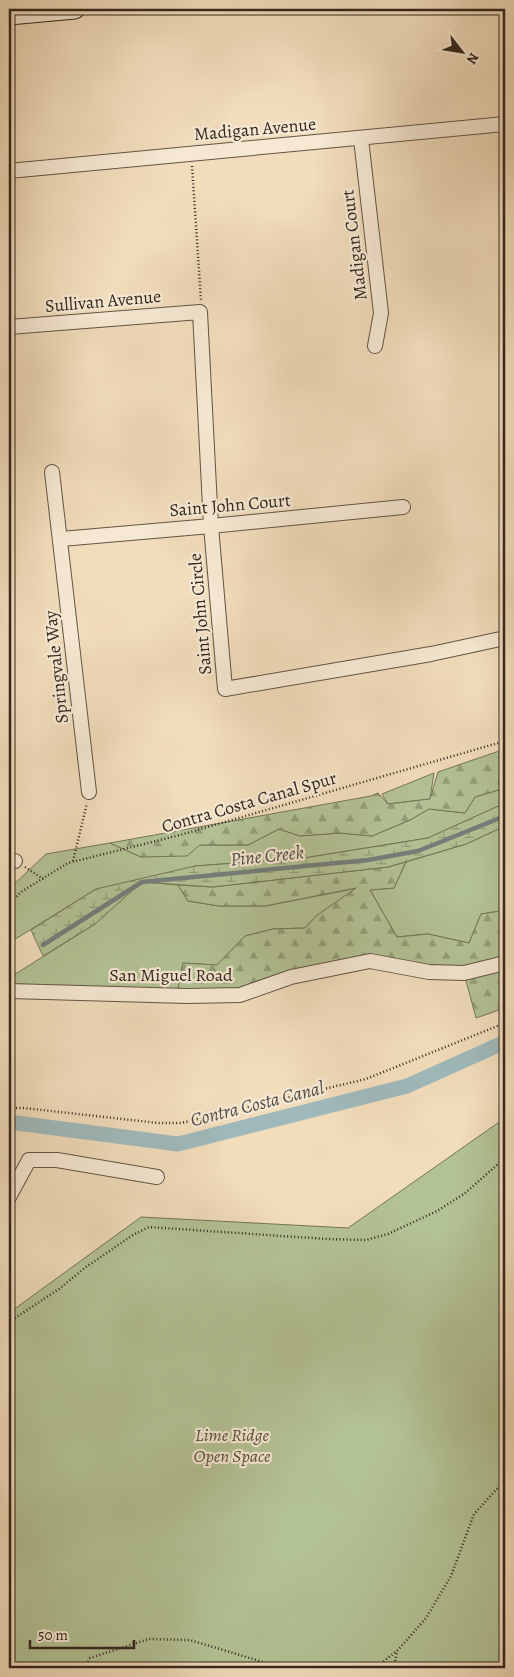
<svg xmlns="http://www.w3.org/2000/svg" width="514" height="1677" viewBox="0 0 514 1677" font-family="Alegreya,serif">
<style>
.green{fill:#b3c295;stroke:#74745a}
.forest{fill:url(#forest-firs);stroke:#74745a}
.wetland{fill:url(#wetland-marsh);stroke:#74745a}
.lines{fill:none;stroke-linecap:round;stroke-linejoin:round}
.stream{stroke:#747f7c;stroke-width:4.5}
.canal{stroke:#9fb9bb;stroke-width:15}
.street-casing{stroke:#635445;stroke-width:16}
.secondary-casing{stroke:#34271e;stroke-width:21}
.path{stroke:#34271e;stroke-width:2.5;stroke-dasharray:1 2.5;stroke-linecap:butt}
.street{stroke:#f6e8d3;stroke-width:14}
.secondary{stroke:#f6e8d3;stroke-width:19}
.labels{text-anchor:middle;stroke-width:4.5;stroke-linejoin:round;paint-order:stroke}
.street-label{font-size:18px;fill:#34271e;stroke:#f6e8d3}
.park-label{font-size:18px;font-style:italic;fill:#544e3c;stroke:#f6e8d3}
.water-label{font-size:19px;font-style:italic;fill:#4f4c45;stroke:#f6e8d3}
</style>
<defs>
<pattern id="forest-firs" width="22" height="20" patternUnits="userSpaceOnUse" patternTransform="scale(1.25)"><rect width="22" height="20" fill="#b3c295"/><path d="M5 1l3.5 6h-7zM16 11l3.5 6h-7z" fill="#929e79"/></pattern>
<pattern id="wetland-marsh" width="20" height="14" patternUnits="userSpaceOnUse" patternTransform="scale(1.25)"><rect width="20" height="14" fill="#b3c295"/><path d="M1 5h8M5 5V1M11 12h8M15 12V8" fill="none" stroke="#929e79"/></pattern>
</defs>
<rect width="100%" height="100%" fill="#f1dcbb"/>
<filter id="stains"><feTurbulence type="fractalNoise" baseFrequency=".004" numOctaves="4"/><feColorMatrix values="0 0 0 0 .2 0 0 0 0 .09 0 0 0 0 .02 0 0 0 .5 -.17"/></filter>
<radialGradient id="worn" r=".72"><stop offset=".6" stop-color="#630" stop-opacity="0"/><stop offset="1" stop-color="#630" stop-opacity=".3"/></radialGradient>
<g class="green">
<polygon points="434,773 430,799 388,804 382,794"/>
<polygon points="505,788 505,803 428,838 304,858 195,866 143,882 178,885 188,901 219,906 265,906 358,888 316,916 305,928 273,929 245,936 217,965 183,963 177,995 9,991 9,978 95,924 96,889 9,943 9,889 46,854 110,843 141,857 200,845 248,845 279,829 300,836 340,833 372,836 410,820 429,809 465,813 475,797"/>
<polygon points="505,826 505,907 501,911 481,914 469,943 428,934 397,937 370,890 394,888 406,862 466,844"/>
<polygon points="505,1118 505,1668 9,1668 9,1313 141,1217 348,1228"/>
</g>
<g class="forest">
<polygon points="505,749 505,788 475,797 465,813 429,809 410,820 372,836 340,833 300,836 279,829 248,845 200,845 187,856 141,857 110,843 371,796 378,793 388,804 430,799 438,772"/>
<polygon points="406,862 394,888 370,890 397,937 428,934 469,943 481,914 501,911 505,907 505,1008 476,1018 464,973 363,962 240,995 177,995 183,963 217,965 245,936 273,929 305,928 316,916 356,888 265,906 219,906 188,901 178,885 213,887 388,867"/>
</g>
<polygon class="wetland" points="505,803 505,826 466,844 388,867 213,887 142,882 95,924 43,956 31,930 96,889 195,866 304,858 428,838"/>
<g class="lines">
<polyline class="stream" points="43,945 142,882 368,860 418,851 505,816"/>
<polyline class="canal" points="9,1122 178,1144 407,1086 505,1042"/>
<defs>
<g id="street">
<polyline points="361,139 381,313 375,346"/>
<polyline points="9,171 505,124"/>
<polyline points="9,327 200,312 211,526 225,689 431,654 505,638"/>
<polyline points="52,472 89,792"/>
<polyline points="61,539 211,526 403,507"/>
<polyline points="9,862 15,861"/>
<polyline points="9,991 187,996 240,995 291,977 370,961 429,972 464,973 505,963"/>
<polyline points="9,1197 29,1160 57,1160 157,1177"/>
</g>
<polyline id="secondary" points="9,15 75,9"/>
</defs>
<use href="#street" class="street-casing"/>
<use href="#secondary" class="secondary-casing"/>
<g class="path">
<polyline points="192,166 201,300"/>
<polyline points="73,861 87,803"/>
<polyline points="25,867 43,879"/>
<polyline points="9,904 21,892 68,863 180,835 505,741"/>
<polyline points="9,1108 24,1108 158,1123 181,1123 366,1079 505,1023"/>
<polyline points="9,1322 59,1289 86,1267 133,1235 149,1227 326,1239 366,1240 388,1234 437,1211 464,1194 505,1158"/>
<polyline points="85,1668 90,1658 149,1639 190,1640 276,1666 290,1668"/>
<polyline points="375,1668 398,1650 426,1618 451,1576 474,1514 505,1480"/>
<polyline points="394,1668 397,1651"/>
</g>
<use href="#street" class="street"/>
<use href="#secondary" class="secondary"/>
</g>
<g class="labels">
<g class="street-label">
<text transform="translate(255 129) rotate(-5)" y="6">Madigan Avenue</text>
<text transform="translate(354 245) rotate(-97)" y="6">Madigan Court</text>
<text transform="translate(103 301) rotate(-5)" y="6">Sullivan Avenue</text>
<text transform="translate(230 505) rotate(-5)" y="6">Saint John Court</text>
<text transform="translate(200 614) rotate(-95)" y="6">Saint John Circle</text>
<text transform="translate(56 667) rotate(-96)" y="6">Springvale Way</text>
<text transform="translate(249 802) rotate(-16)" y="6">Contra Costa Canal Spur</text>
<text x="171" y="981">San Miguel Road</text>
</g>
<g class="park-label">
<text x="232" y="1441">Lime Ridge<tspan x="232" dy="21">Open Space</tspan></text>
</g>
<g class="water-label">
<text transform="translate(267 855) rotate(-6)" y="7">Pine Creek</text>
<text transform="translate(257 1103) rotate(-14)" y="7">Contra Costa Canal</text>
</g>
</g>
<rect width="514" height="1677" fill="none" stroke="#f1dcbb" stroke-width="30"/>
<rect x="10" y="10" width="494" height="1657" fill="none" stroke="#34271e" stroke-width="2.5"/>
<rect x="15" y="15" width="484" height="1647" fill="none" stroke="#34271e"/>
<g transform="translate(462 52) rotate(121)" stroke="#f6e8d3" stroke-width="4" paint-order="stroke">
<path d="M0-4L9 19L0 12L-9 19Z" fill="#34271e"/>
<text y="-8" font-size="14" font-weight="bold" text-anchor="middle" fill="#34271e">N</text>
</g>
<path d="M30 1640v8h104v-8" fill="none" stroke="#34271e" stroke-width="2.5"/>
<text x="38" y="1640" font-size="15" fill="#34271e" stroke="#f6e8d3" stroke-width="4" paint-order="stroke">50 m</text>
<rect width="100%" height="100%" filter="url(#stains)"/>
<rect width="100%" height="100%" fill="url(#worn)"/>
</svg>
